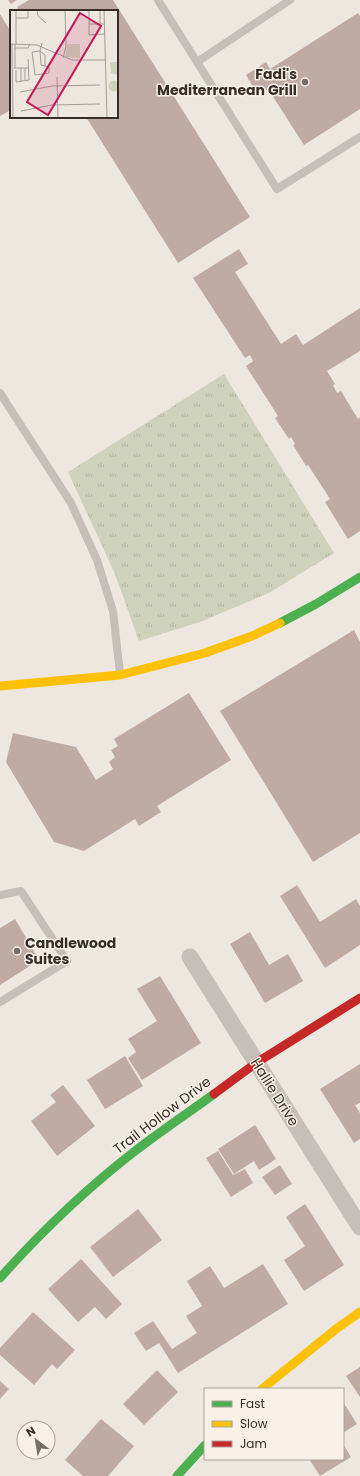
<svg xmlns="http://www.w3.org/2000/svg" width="360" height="1476" viewBox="0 0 360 1476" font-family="Poppins,sans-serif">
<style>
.grass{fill:url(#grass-tufts)}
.building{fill:#c0aba2}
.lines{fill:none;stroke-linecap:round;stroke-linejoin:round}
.lane{stroke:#c6bfb9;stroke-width:8}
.street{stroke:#c6bfb9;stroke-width:17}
.fast{stroke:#4caf50;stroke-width:9}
.slow{stroke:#ffc107;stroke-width:9}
.jam{stroke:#c62828;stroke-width:9}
.poi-dot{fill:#766d68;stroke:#f9f1e7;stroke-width:1.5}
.labels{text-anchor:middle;stroke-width:3;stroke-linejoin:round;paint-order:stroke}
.poi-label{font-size:14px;font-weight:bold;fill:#362c28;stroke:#f9f1e7;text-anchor:end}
.street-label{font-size:14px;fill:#362c28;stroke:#f9f1e7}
.inset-road{fill:none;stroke:#a49c96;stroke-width:1}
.view{fill:#c2185b;fill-opacity:0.15;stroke:#c2185b;stroke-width:2}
.inset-edge{fill:none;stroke:#362c28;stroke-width:2}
</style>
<defs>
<pattern id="grass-tufts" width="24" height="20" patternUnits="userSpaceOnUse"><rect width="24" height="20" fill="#ced2ba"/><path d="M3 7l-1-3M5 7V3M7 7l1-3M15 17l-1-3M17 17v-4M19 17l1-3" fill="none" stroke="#b2b4a0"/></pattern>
</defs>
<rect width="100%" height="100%" fill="#ede7e0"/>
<polygon class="grass" points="224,374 334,553 269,593 200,622 139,641 115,574 68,472"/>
<g class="building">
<polygon points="8,0 17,0 11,4"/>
<polygon points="29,0 113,0 250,217 178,263 86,117 117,117 117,11 19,11 17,7"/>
<polygon points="358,13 360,16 360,109 304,145 268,89 258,95 246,75 266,62 270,69"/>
<polygon points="0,14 11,32 11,110 0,116"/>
<polygon points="239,249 248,264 235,272 281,344 296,334 303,345 360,308 360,351 327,371 335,384 333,385 337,393 341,391 358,419 360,417 360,531 348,539 325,502 330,499 308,465 306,466 293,445 295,444 291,437 289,439 275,418 278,416 246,366 253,361 250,355 245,358 193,278"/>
<polygon points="354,630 360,642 360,833 313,862 220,711"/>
<polygon points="189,693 231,760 157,806 161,812 139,826 135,819 84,851 54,842 6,762 13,733 76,747 96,780 113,769 109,762 115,757 111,750 118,746 114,739"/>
<polygon points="297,885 320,922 356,899 360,906 360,945 325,968 280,896"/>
<polygon points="15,919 39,960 0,985 0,928"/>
<polygon points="250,932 269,965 288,954 303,981 265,1003 230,944"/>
<polygon points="160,976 201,1043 142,1080 128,1058 136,1052 128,1039 157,1021 137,989"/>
<polygon points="125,1056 143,1086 105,1109 87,1080"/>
<polygon points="360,1064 360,1103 355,1105 360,1113 360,1139 354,1143 320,1089"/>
<polygon points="63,1085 95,1126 57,1156 31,1121 56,1102 50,1095"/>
<polygon points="255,1125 276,1159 259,1170 254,1161 234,1174 218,1149"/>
<polygon points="218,1151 233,1175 245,1169 253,1183 231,1197 206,1158"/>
<polygon points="280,1165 292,1184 275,1195 262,1177"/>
<polygon points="305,1204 344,1265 304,1291 284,1260 305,1246 286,1217"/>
<polygon points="138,1209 162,1240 113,1277 90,1247"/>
<polygon points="81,1259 122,1304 106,1319 95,1307 78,1322 48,1289"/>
<polygon points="263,1264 288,1304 178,1373 159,1343 146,1351 134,1333 153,1321 172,1349 197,1333 186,1316 202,1306 187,1281 210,1266 224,1288"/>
<polygon points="33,1312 75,1350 57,1369 52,1364 34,1385 0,1355 0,1348"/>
<polygon points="360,1367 360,1397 346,1376"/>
<polygon points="157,1370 178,1392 144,1425 123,1404"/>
<polygon points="0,1381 9,1389 0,1399"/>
<polygon points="343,1402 357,1424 343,1433"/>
<polygon points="101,1419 134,1446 108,1476 83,1476 65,1460"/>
<polygon points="343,1444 351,1457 320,1476 309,1459 343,1459"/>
</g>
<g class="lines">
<g class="lane">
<polyline points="158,0 277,189 360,137"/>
<polyline points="197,62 290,0"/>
<polyline points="0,393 71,503 97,560 113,611 120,674"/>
<polyline points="0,895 21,891 67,961 0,1002"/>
</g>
<polyline class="street" points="190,957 360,1227"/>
<g class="fast">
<polyline points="280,623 316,604 360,577"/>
<path d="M0,1278C41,1232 86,1189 135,1151C161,1131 188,1113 214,1094"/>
<polyline points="177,1476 205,1445"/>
</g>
<g class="slow">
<polyline points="0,686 120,675 205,653 252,636 280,623"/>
<polyline points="262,1389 336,1329 360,1312"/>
</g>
<polyline class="jam" points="214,1094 256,1063 360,998"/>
</g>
<g class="poi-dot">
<circle cx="305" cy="82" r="4"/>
<circle cx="17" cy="951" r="4"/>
</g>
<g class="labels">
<g class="poi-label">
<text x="297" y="79">Fadi's<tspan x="297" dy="16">Mediterranean Grill</tspan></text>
<text x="25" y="948" text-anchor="start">Candlewood<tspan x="25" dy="16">Suites</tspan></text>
</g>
<g class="street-label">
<text transform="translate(275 1092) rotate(58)" y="5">Hallie Drive</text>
<text transform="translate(162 1115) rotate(-37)" y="5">Trail Hollow Drive</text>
</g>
</g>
<g transform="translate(10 10)">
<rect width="108" height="108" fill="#ede7e0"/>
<path d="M57,34H70V48L55,47Z" fill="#ced2ba"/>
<path d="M100,52H108V65L101,63ZM98.5 76a5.5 5.5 0 1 1 11 0a5.5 5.5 0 1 1-11 0Z" fill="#ced2ba"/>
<path class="inset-road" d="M6,0V8H18V0M27,0L28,6L36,13M79,0V25L95,24M90,0V14M94,0L97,108M79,14H94M0,34L27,35L62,50H95M2,34L3,108M6,34V8M5,38H18L20,34M30,41L35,45V56L39,57V63L25,65L22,42L30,41L32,33M30,41L31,55L35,56M53,48L56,36L55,0M4,58H19M5,58V34M11,58V72M15,58V71M6,60V72L19,70L18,49M47,67L48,108M10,82L42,76L90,75M11,101L42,95L90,94"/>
<path class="view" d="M70,3L91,16L38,105L17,92Z"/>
<rect width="108" height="108" class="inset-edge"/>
</g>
<rect x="204" y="1388" width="140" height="72" fill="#f9f1e7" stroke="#aba29b"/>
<rect x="212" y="1401" width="20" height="6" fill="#4caf50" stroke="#aba29b"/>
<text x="240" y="1408" font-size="12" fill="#362c28">Fast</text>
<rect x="212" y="1421" width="20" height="6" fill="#ffc107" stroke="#aba29b"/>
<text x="240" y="1428" font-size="12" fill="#362c28">Slow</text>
<rect x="212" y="1441" width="20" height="6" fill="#c62828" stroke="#aba29b"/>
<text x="240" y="1448" font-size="12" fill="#362c28">Jam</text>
<g transform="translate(36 1440) rotate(329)"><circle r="19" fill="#f9f1e7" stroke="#aba29b"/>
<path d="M0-3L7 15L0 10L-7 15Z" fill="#766d68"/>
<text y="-6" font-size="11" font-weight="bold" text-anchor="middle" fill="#362c28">N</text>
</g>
</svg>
